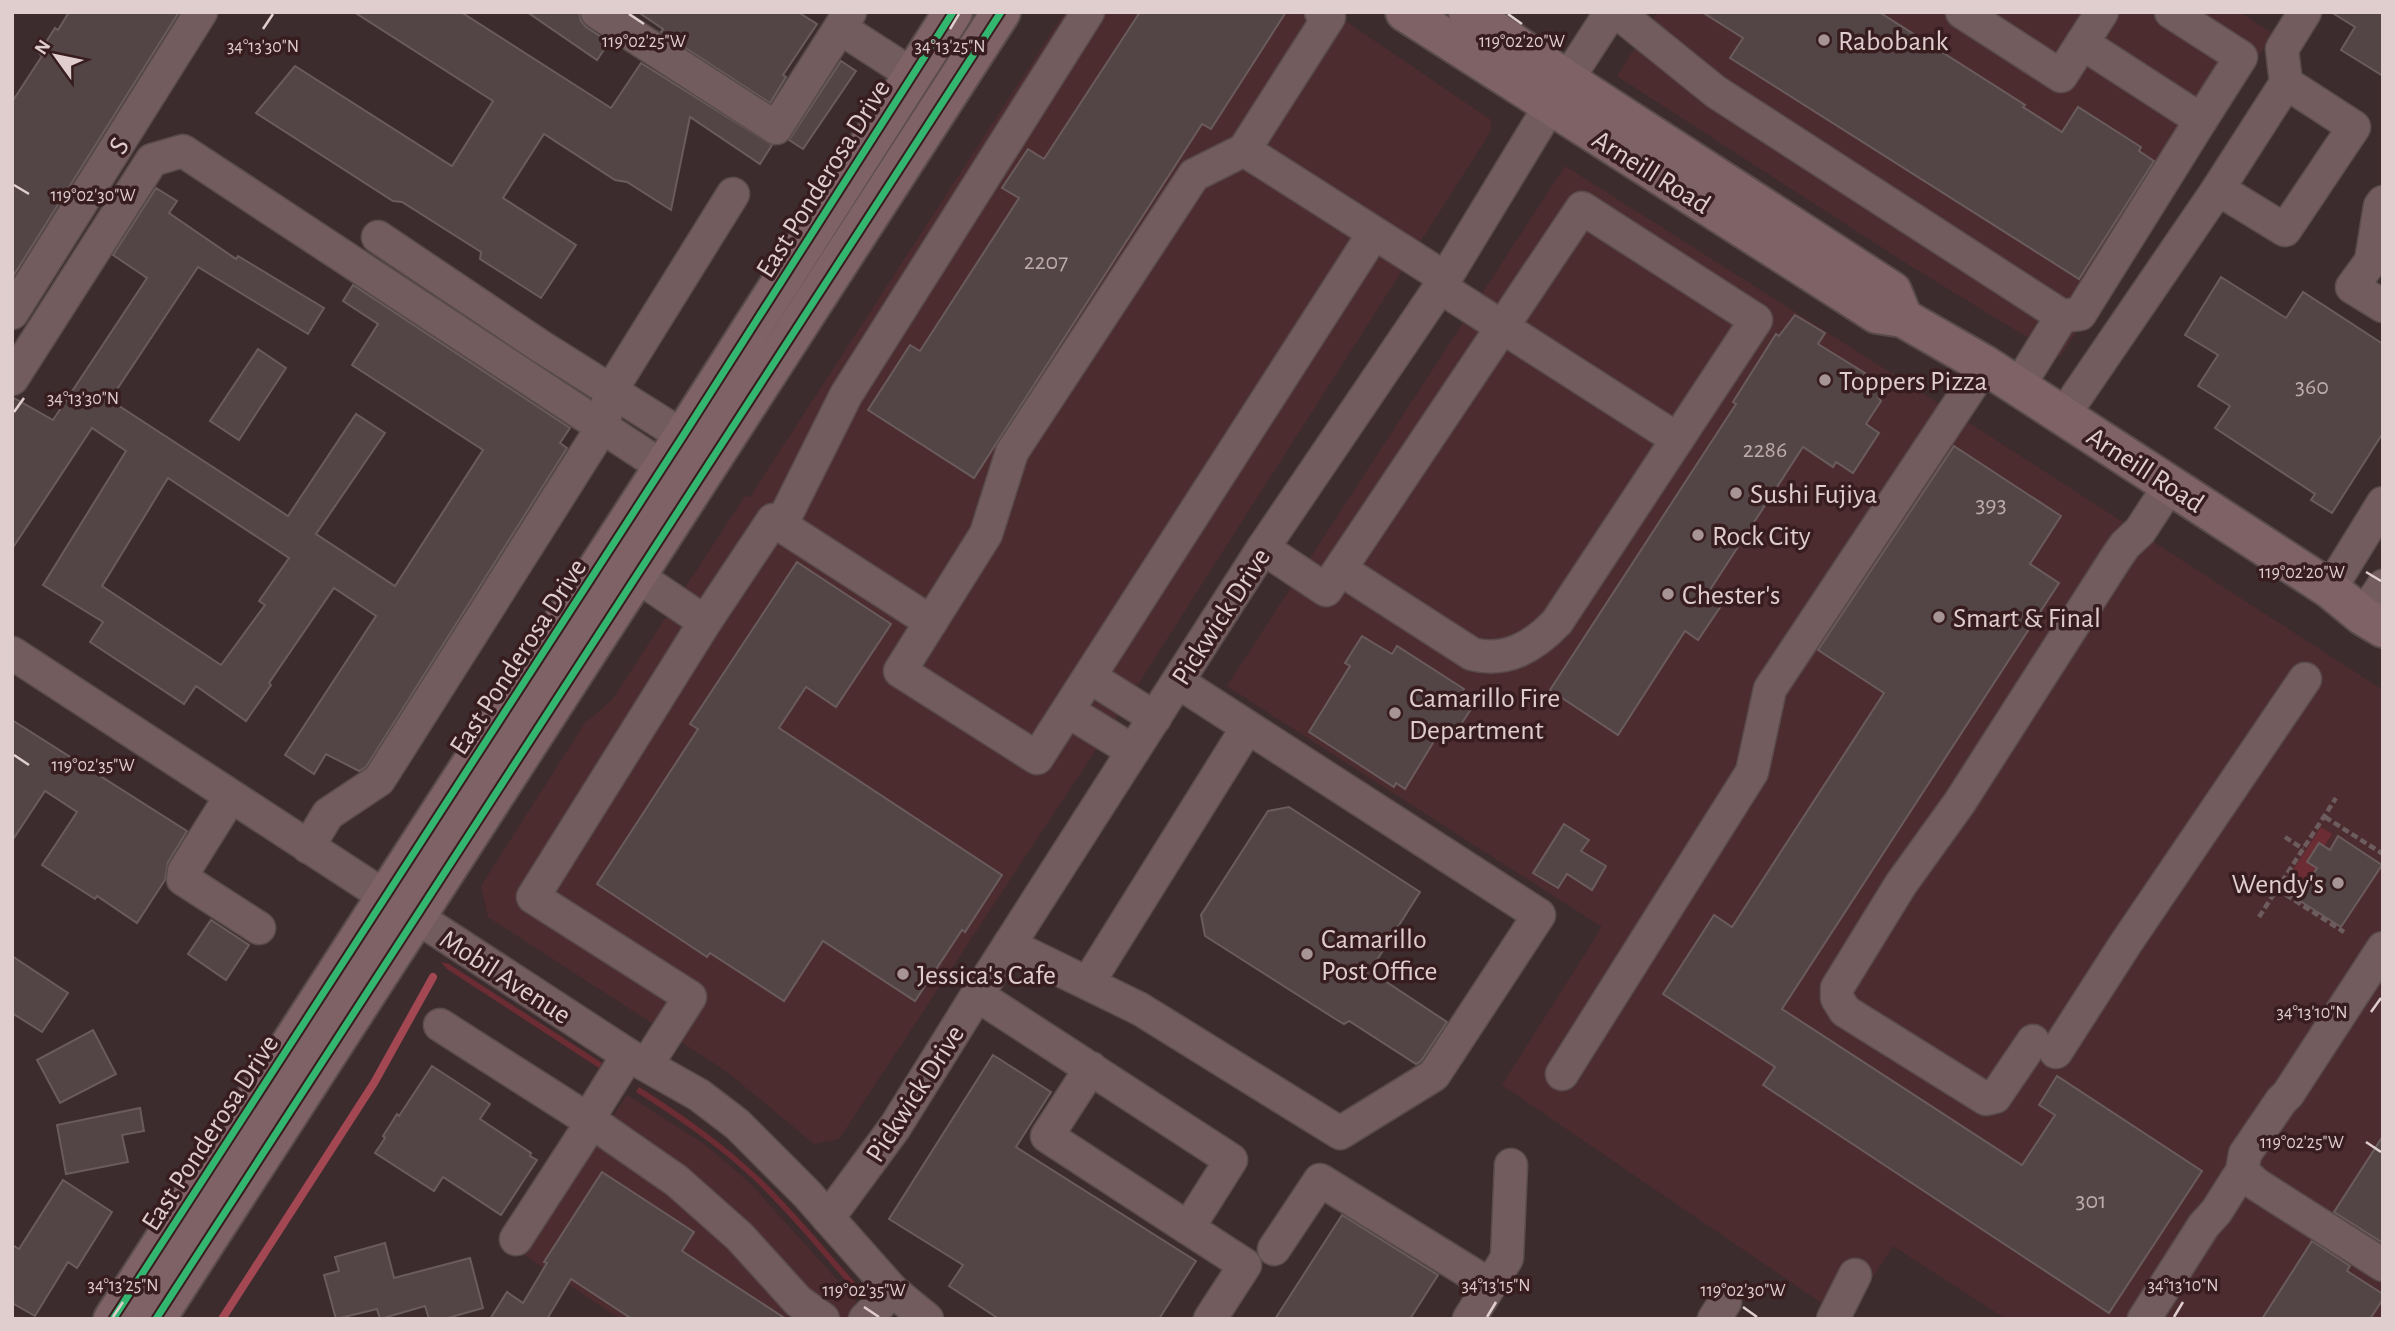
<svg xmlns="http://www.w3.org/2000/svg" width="2395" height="1331" viewBox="0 0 2395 1331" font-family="'Alegreya Sans',sans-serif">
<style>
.built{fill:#4d2c2f}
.green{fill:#6c2c34}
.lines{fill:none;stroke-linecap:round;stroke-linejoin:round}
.stream{stroke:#a34853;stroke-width:8}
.building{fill:#534546;stroke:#6a5b5d;stroke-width:2;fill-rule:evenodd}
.minor-casing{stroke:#594b4c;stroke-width:35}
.major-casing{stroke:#594b4c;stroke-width:42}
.path{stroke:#6c5c5d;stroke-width:4.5;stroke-dasharray:7 3.5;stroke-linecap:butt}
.minor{stroke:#725c5e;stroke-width:32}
.major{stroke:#7e6265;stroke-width:38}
.cycleway-casing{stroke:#381d1f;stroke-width:11}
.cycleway{stroke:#33b770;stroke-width:7}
.ticks{fill:none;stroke:#e0cdce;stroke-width:2.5}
.poi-dot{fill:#a79596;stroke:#381d1f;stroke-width:2.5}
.labels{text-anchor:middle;stroke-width:7;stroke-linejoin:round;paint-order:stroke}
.number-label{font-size:24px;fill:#bdabac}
.poi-label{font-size:28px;fill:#e0cdce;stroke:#381d1f;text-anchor:start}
.street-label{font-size:28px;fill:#e0cdce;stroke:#381d1f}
.ticks-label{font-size:18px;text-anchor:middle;fill:#e0cdce;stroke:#381d1f;stroke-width:7;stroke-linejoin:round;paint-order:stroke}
</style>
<rect width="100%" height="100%" fill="#3d2c2e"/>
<g class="built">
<polygon points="1065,12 1332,12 1491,120 1491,131 1105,736 839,1139 814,1144 726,1071 488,917 481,886 585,723 612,700 745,496 750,497"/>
<polygon points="1658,12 2240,12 2273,34 2060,357 1909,265 1617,76"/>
<polygon points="1565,166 1943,406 2383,690 2383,1319 2006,1319 1893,1246 1845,1319 1502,1085 1602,927 1227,686"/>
<polygon points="627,1095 704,1144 749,1182 857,1302 846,1319 620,1319 523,1254"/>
</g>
<g class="green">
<polygon points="2321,827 2332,834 2324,846 2319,843 2317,868 2297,898 2281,888"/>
<polygon points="441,962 449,964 602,1063 599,1068 447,969"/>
<path d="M639,1087C682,1114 723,1143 760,1178C795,1212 826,1250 858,1286L854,1290C820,1252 789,1213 752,1178C717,1145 677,1118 636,1092Z"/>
</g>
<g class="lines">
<polyline class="stream" points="222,1319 374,1083 433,977"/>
</g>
<g class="building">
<polygon points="69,12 179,12 12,278 12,102 42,56 39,53 55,28 58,30"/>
<polygon points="354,12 461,12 611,108 641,63 772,145 760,164 690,117 671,210 627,182 615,180 544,134 503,198 576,245 541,298 480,259 481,252 402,202 393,201 256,113 295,66 452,166 493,101"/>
<polygon points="527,12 579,12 581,21 586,27 609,42 597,60"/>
<polygon points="638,12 798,12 817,24 783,75 786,77 770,103 661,32 663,29"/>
<polygon points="1140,12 1286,12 1211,129 1202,124 974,478 868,410 910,345 920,351 1019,198 1002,188 1028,149 1044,159"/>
<polygon points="1702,12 1879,12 2025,105 2023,107 2062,132 2078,107 2141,147 2139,151 2154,161 2079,279 1730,58 1743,38"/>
<polygon points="2331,12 2383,12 2383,76 2341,50 2355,27"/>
<polygon points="841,61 856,71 803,149 789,140"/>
<path d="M156,188L177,201L169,213L236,259L238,256L324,308L308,334L198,267L110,400L288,516L356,414L385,433L316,534L395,586L483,450L352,365L378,324L343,301L353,285L570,428L560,443L567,448L366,767L359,771L326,754L314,774L285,755L376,616L334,588L269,683L271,685L246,721L196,686L184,704L90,642L103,622L43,585L126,451L92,428L12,549V397L53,420L147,278L113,255ZM168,478L289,558L259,601L265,605L221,665L102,586Z"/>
<polygon points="2221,277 2286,318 2303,292 2383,344 2383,433 2332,513 2311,500 2315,494 2215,428 2230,406 2198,386 2218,355 2185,335"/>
<polygon points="1795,315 1825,333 1818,344 1865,373 1863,377 1881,389 1878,397 1881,401 1866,424 1879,433 1853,473 1836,462 1833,467 1803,447 1706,596 1721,606 1698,640 1685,631 1618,735 1550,690 1736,404 1733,402 1776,334 1779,336"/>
<polygon points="258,349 286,368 239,440 210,421"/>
<polygon points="1954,446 2061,516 2030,564 2059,583 1782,1009 2022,1165 2055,1115 2039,1105 2057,1076 2202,1171 2109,1313 1763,1085 1775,1067 1663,994 1714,915 1732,927 1884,693 1818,650"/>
<polygon points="797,562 891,624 836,707 806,687 779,728 1002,875 965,932 962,930 915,1001 823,941 784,1001 710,953 707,957 597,884 698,729 690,724"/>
<polygon points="1362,636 1392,654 1397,646 1464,689 1461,694 1475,703 1454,735 1442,728 1405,789 1396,783 1394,787 1309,732 1350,666 1345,663"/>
<polygon points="12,720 187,831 168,862 165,880 137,923 97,896 95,899 42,865 77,812 45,791 12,841"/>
<polygon points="1289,807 1420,892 1370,971 1447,1022 1421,1061 1416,1064 1349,1021 1344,1024 1337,1020 1205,936 1201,915 1268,811"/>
<polygon points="1564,824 1589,840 1581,851 1606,866 1592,890 1567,874 1558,888 1533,873"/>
<polygon points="2338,836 2382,865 2341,927 2297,899 2317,868 2307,862 2319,843 2330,850"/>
<polygon points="211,920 249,945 226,980 188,954"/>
<polygon points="12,956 68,993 42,1032 12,1013"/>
<polygon points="93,1030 116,1074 60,1103 37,1060"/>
<polygon points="993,1055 1051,1092 1016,1147 1196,1261 1159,1319 999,1319 949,1286 963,1265 889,1219"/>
<polygon points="432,1066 490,1104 480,1119 531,1153 530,1156 537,1160 501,1215 443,1177 434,1191 375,1153 385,1138 383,1136 397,1114 399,1116"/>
<polygon points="140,1108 144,1131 122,1135 128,1162 66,1174 57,1125"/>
<polygon points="2383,1136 2383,1243 2334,1212"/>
<polygon points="602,1172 694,1232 682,1251 786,1319 632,1319 571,1279 547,1319 490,1319 507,1292 523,1303 547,1263 544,1262"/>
<polygon points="63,1180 112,1212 77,1268 68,1262 35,1316 12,1303 12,1245 19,1249"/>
<polygon points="1342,1215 1438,1275 1410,1319 1275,1319"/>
<polygon points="2312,1241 2350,1266 2347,1271 2383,1294 2383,1299 2370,1319 2262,1319"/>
<polygon points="385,1243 394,1278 470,1258 483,1308 444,1319 429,1319 425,1306 380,1319 377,1309 336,1319 324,1275 339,1271 335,1257"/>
</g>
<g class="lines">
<defs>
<g id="minor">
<polyline points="597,12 776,128 850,12"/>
<polyline points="1617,12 1716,92 2062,316 2080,314 2201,120"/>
<polyline points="1962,12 2061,76 2102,12"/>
<polyline points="840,28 913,75"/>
<polyline points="2082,43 2201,120 2241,57 2171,12"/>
<polyline points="1244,150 1329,17 1321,12"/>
<polyline points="2218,189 2285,230 2354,127 2286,83"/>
<polyline points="2383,202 2380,206 2371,261 2352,287 2383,306"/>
<polyline points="1374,233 1037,758 900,671 986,534 1012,452 1194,175 1244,150 1445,278"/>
<polyline points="378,237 540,346 683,436"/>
<polyline points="1440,287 1677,439"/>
<polyline points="12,313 201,12"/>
<polyline points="12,379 152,160 183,151 663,467"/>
<polyline points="2018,387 2062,316"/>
<polyline points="2063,416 2218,189 2286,83 2282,49 2305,12"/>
<polyline points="781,525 846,395 1088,12"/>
<path d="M1263,548L1326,590L1340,569L1582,208L1756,320L1557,622C1534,646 1507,663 1472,654L1340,569"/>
<polyline points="637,576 705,622 773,520 931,622"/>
<polyline points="2330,589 2383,503"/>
<polyline points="2363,616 2383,586"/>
<polyline points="12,653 628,1055 699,1095 737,1124 807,1194 893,1291 927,1319"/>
<polyline points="1090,677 1155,718"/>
<polyline points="1068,711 1133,751"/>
<polyline points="231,796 184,871 183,879 259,928"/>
<polyline points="308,847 328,814 379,780 603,426 610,392 733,194"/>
<polyline points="1009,945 1140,1009 1340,1133 1434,1075 1539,915 1178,682"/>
<polyline points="1088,983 1247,728"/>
<polyline points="977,995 1231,1160 1188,1228 1047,1136 1091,1068"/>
<polyline points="440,1025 592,1122 677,1181 740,1237 798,1301 823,1319"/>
<polyline points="2033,1041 1995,1097 1986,1099 1845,1011 1837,998 1837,988 1901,884 1960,802 2116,558 2125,545 2140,531 2170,485"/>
<polyline points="2056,1052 2126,943 2305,679"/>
<polyline points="647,1064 690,997 533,897 705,622"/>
<polyline points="1562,1074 1752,772 1770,689 1985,365"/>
<polyline points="588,1119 628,1055"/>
<polyline points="2242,1171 2256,1184 2383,1265"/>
<polyline points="828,1218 895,1127 977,995 1263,548 1440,287 1550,106 1611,12"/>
<polyline points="1188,1228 1245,1265 1210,1319"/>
<polyline points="516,1239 592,1122"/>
<polyline points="1274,1249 1320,1180 1490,1285"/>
<polyline points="865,1319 893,1291"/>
<polyline points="1469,1319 1507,1258 1511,1165"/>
<polyline points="1714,1319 1725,1302"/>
<polyline points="1833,1319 1855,1275"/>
<polyline points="2144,1319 2204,1225 2216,1212 2242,1171 2245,1154 2281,1101 2288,1094 2383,948"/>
</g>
<g id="major">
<polyline points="1405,12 1877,314 1903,318 1985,365 2330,589 2363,616 2383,628"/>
<polyline points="1468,12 1567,80 1892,291 1903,318"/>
<polyline points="113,1319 683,436 953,12"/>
<polyline points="156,1319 1001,12"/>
</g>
</defs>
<use href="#minor" class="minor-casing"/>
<use href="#major" class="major-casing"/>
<g class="path">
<polyline points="2325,817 2383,854"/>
<polyline points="2285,837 2303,849"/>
<polyline points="2277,889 2344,932"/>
<polyline points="2259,917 2336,798"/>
</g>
<use href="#minor" class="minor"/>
<use href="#major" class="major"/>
<defs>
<g id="cycleway">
<polyline points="113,1319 683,436 953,12"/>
<polyline points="156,1319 1001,12"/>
</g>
</defs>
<use href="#cycleway" class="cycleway-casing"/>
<use href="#cycleway" class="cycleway"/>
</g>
<path class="ticks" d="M629,14L644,24M1508,14L1522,24M263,29L273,14M950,29L959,14M14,185L29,194M14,412L24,398M2366,572L2381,581M14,755L29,765M2371,1012L2381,998M2366,1142L2381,1152M864,1307L879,1317M1743,1307L1757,1317M113,1317L123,1302M1487,1317L1496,1302M2174,1317L2183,1302"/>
<g class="poi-dot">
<circle cx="1824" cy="40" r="7"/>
<circle cx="1825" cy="380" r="7"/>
<circle cx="1736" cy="493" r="7"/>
<circle cx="1698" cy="535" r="7"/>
<circle cx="1668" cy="594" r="7"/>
<circle cx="1939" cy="617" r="7"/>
<circle cx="1395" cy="713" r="7"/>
<circle cx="2338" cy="883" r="7"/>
<circle cx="1307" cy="954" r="7"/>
<circle cx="903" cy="974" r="7"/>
</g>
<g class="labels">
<g class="number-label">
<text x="1046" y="269">2207</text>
<text x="2312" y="394">360</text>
<text x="1765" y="457">2286</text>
<text x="1991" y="512">393</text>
<text x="2091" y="1208">301</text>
</g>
<g class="poi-label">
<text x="1838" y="50">Rabobank</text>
<text x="1839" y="390">Toppers Pizza</text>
<text x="1750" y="503">Sushi Fujiya</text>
<text x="1712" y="545">Rock City</text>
<text x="1682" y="604">Chester's</text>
<text x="1953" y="627">Smart &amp; Final</text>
<text x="1409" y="707">Camarillo Fire<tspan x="1409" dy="32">Department</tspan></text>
<text x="2324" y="893" text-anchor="end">Wendy's</text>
<text x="1321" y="948">Camarillo<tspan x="1321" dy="32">Post Office</tspan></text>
<text x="917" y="984">Jessica's Cafe</text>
</g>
<g class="street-label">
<text transform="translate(118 145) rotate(-58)" y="10">S</text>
<text transform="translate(1652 171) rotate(32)" y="10">Arneill Road</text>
<text transform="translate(822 178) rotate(-58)" y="10">East Ponderosa Drive</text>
<text transform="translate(2146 469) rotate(33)" y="10">Arneill Road</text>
<text transform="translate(1220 616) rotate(-57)" y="10">Pickwick Drive</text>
<text transform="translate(517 656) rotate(-57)" y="10">East Ponderosa Drive</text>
<text transform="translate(506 976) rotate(33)" y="10">Mobil Avenue</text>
<text transform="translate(914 1093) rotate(-57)" y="10">Pickwick Drive</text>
<text transform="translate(209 1132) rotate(-57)" y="10">East Ponderosa Drive</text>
</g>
</g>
<g class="ticks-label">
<text x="644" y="47">119°02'25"W</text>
<text x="1522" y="47">119°02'20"W</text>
<text x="263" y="52">34°13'30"N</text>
<text x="950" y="52">34°13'25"N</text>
<text x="93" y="201">119°02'30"W</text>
<text x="83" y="404">34°13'30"N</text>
<text x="2302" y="578">119°02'20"W</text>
<text x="93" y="771">119°02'35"W</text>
<text x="2312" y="1018">34°13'10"N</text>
<text x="2302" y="1148">119°02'25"W</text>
<text x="123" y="1291">34°13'25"N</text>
<text x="1496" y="1291">34°13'15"N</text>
<text x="2183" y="1291">34°13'10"N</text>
<text x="864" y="1296">119°02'35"W</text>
<text x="1743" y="1296">119°02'30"W</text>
</g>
<rect width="2395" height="1331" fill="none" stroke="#e0cdce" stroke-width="28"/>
<g transform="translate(56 56) rotate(303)" stroke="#381d1f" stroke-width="5" paint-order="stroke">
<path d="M0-5L12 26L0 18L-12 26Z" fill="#e0cdce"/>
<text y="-10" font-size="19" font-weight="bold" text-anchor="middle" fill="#e0cdce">N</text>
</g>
</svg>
